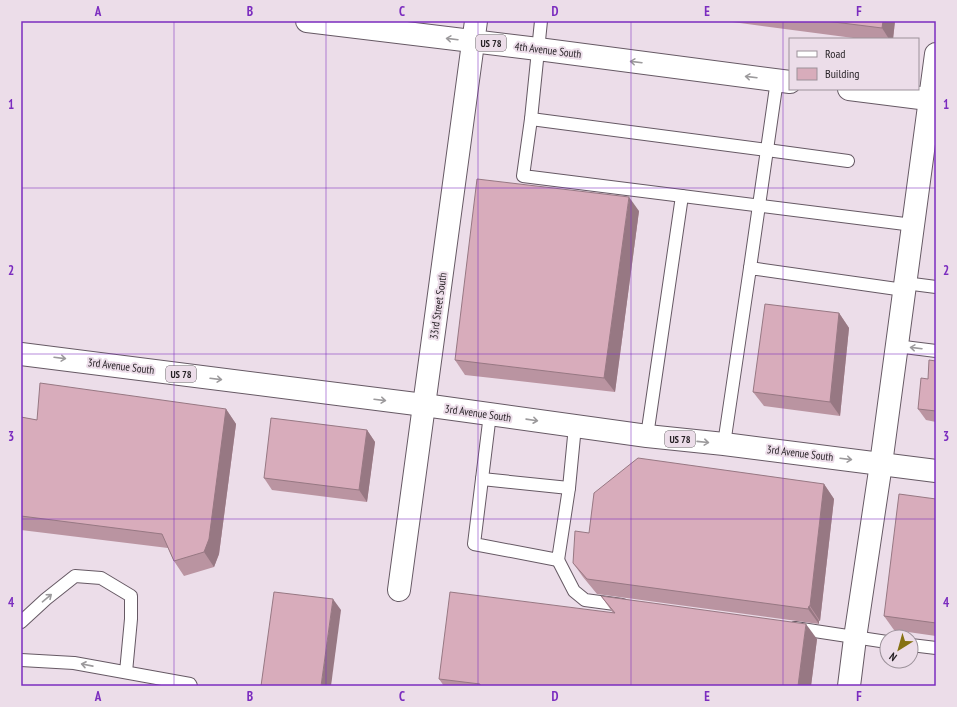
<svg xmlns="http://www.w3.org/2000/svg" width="957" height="707" viewBox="0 0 957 707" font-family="'PT Sans Narrow',sans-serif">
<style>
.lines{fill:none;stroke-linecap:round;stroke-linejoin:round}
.lane-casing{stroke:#665964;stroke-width:14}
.street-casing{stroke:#665964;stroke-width:24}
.secondary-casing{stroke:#665964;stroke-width:24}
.primary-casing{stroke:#665964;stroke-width:24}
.lane{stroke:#fff;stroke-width:12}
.street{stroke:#fff;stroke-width:22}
.secondary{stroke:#fff;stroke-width:22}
.primary{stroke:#fff;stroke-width:22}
.wall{fill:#ba94a1}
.shaded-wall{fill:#977883}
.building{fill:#d8acbb;stroke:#977883}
.oneway{stroke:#9c9a9c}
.grid{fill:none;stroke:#7b2cbf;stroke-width:1;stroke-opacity:0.55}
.labels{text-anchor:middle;stroke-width:4;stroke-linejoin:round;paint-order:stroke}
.shield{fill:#ecdde9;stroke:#60585e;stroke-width:1}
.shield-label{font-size:10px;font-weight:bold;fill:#241f23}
.street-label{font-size:11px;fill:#241f23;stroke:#ecdde9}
.neatline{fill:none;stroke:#7b2cbf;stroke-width:1.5}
.grid-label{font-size:13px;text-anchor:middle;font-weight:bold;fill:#7b2cbf}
</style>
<rect width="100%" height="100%" fill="#ecdde9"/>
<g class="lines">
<defs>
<g id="lane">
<polyline points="541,21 531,119 523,176 913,225"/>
<polyline points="531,119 767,150 848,161"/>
<polyline points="750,268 777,80"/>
<polyline points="905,283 936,287"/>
<polyline points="896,346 936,351"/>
<polyline points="490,414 474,544 558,560 569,488 575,426"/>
<polyline points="647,436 682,196"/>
<polyline points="724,444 750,268 904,290"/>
<polyline points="482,479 569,488"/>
<polyline points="558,560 574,591 585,600 622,605"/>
<polyline points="21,622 46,599 75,576 101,578 131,596 131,619 126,672"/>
<polyline points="795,628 887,642"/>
<polyline points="911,645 936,648"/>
<polyline points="21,660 74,663 190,684 191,686"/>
</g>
<g id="street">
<polyline points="399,590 476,21"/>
<polyline points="849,686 855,638 881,464"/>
</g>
<polyline id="secondary" points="881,464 936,54"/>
<g id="primary">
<polyline points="307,21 538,49 790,82"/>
<polyline points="849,89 936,100"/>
<polyline points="21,354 424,405 647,436 724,444 936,471"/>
</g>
</defs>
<use href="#lane" class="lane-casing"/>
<use href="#street" class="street-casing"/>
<use href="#secondary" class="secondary-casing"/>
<use href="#primary" class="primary-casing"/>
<use href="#lane" class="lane"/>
<use href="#street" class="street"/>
<use href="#secondary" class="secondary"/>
<use href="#primary" class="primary"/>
</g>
<g class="wall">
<polygon points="725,21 895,21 893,39 861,39"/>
<polygon points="639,211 615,392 465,375 455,360"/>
<polygon points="839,313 849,328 840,416 764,406 753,392"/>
<polygon points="936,361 936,422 926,420 918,409 928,379"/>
<polygon points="226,409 236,424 219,554 214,567 184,576 174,561 168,548 21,530 21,417 37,420"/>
<polygon points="367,430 375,442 367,502 272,490 264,478"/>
<polygon points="824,484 834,499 820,621 819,621 819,624 597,594 583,577 573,563 589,533"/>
<polygon points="936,499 936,636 894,630 884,616"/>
<polygon points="601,596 817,639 811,686 444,686 439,679 613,613"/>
</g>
<g class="shaded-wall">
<polygon points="883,21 895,21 893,39 889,39 882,28"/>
<polygon points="629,197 639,211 615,392 604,378"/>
<polygon points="839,313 849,328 840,416 830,402"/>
<polygon points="226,409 236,424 219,554 214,567 204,552"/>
<polygon points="367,430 375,442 367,502 359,490"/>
<polygon points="824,484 834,499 820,621 810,606"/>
<polygon points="333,599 341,610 331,686 321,686"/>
<polygon points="809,606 819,621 819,624 808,609"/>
<polygon points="806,624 817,639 811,686 798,686"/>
</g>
<g class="building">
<polygon points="826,21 883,21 882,28"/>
<polygon points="477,179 629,197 604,378 455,360"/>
<polygon points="765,304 839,313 830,402 753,392"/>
<polygon points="929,360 936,361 936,411 918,409 921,378 928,379"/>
<polygon points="40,383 226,409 209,539 204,552 174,561 162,534 21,516 21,417 37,420"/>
<polygon points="271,418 367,430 359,490 264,478"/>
<polygon points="638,458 824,484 810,606 809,606 808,609 587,579 573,563 575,531 589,533 594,493"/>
<polygon points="899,494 936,499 936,623 884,616"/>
<polygon points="274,592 333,599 321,686 261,686"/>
<polygon points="450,592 615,613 601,596 806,624 798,686 480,686 480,684 439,679"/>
</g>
<defs><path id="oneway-shaft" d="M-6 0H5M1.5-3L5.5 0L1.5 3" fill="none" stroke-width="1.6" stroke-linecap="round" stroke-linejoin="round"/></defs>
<g class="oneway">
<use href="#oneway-shaft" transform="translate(452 39) rotate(-173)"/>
<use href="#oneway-shaft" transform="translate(636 62) rotate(-173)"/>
<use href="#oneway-shaft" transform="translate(751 77) rotate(-173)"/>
<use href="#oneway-shaft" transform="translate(916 348) rotate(-173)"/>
<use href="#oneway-shaft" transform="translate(60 358) rotate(7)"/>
<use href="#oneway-shaft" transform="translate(216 379) rotate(7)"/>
<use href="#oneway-shaft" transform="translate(380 400) rotate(7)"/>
<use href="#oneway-shaft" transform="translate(532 420) rotate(8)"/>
<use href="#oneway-shaft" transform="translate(703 442) rotate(6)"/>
<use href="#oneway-shaft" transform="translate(846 459) rotate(7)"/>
<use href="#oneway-shaft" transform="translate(47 598) rotate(-40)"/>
<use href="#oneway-shaft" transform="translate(87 665) rotate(-169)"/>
</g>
<path class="grid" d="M174,21V686M326,21V686M478,21V686M631,21V686M783,21V686M21,188H936M21,354H936M21,519H936"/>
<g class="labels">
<g class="shield">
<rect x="476" y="35" width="30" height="16" rx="3"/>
<rect x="166" y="366" width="30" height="16" rx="3"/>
<rect x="665" y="431" width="30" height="16" rx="3"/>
</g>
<g class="shield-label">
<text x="491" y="47">US 78</text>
<text x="181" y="378">US 78</text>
<text x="680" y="443">US 78</text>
</g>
<g class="street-label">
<text transform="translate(548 50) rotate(7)" y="4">4th Avenue South</text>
<text transform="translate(438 306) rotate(-82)" y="4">33rd Street South</text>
<text transform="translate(121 366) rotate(7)" y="4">3rd Avenue South</text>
<text transform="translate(478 413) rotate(8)" y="4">3rd Avenue South</text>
<text transform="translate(800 453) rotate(7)" y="4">3rd Avenue South</text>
</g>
</g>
<rect width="957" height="707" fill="none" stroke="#ecdde9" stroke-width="44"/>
<rect x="789" y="38" width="130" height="52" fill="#ecdde9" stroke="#9c919a"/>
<rect x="797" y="51" width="20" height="6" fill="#ffffff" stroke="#9c919a"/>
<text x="825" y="58" font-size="12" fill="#241f23">Road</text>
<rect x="797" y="68" width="20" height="12" fill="#d8acbb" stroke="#9c919a"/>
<text x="825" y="78" font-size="12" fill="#241f23">Building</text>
<g transform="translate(899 649) rotate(217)"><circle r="19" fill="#ecdde9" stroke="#9c919a"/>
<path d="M0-3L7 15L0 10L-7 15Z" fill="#867213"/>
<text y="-6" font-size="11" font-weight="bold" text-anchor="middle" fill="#241f23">N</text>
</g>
<rect x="22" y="22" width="913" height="663" class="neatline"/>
<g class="grid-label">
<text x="98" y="16">A</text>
<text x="250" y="16">B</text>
<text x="402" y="16">C</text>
<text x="555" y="16">D</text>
<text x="707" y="16">E</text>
<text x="859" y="16">F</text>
<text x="11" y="109">1</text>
<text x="946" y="109">1</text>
<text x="11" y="275">2</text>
<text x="946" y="275">2</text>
<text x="11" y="441">3</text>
<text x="946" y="441">3</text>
<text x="11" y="607">4</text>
<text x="946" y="607">4</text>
<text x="98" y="701">A</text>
<text x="250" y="701">B</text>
<text x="402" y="701">C</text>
<text x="555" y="701">D</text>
<text x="707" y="701">E</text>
<text x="859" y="701">F</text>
</g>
</svg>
